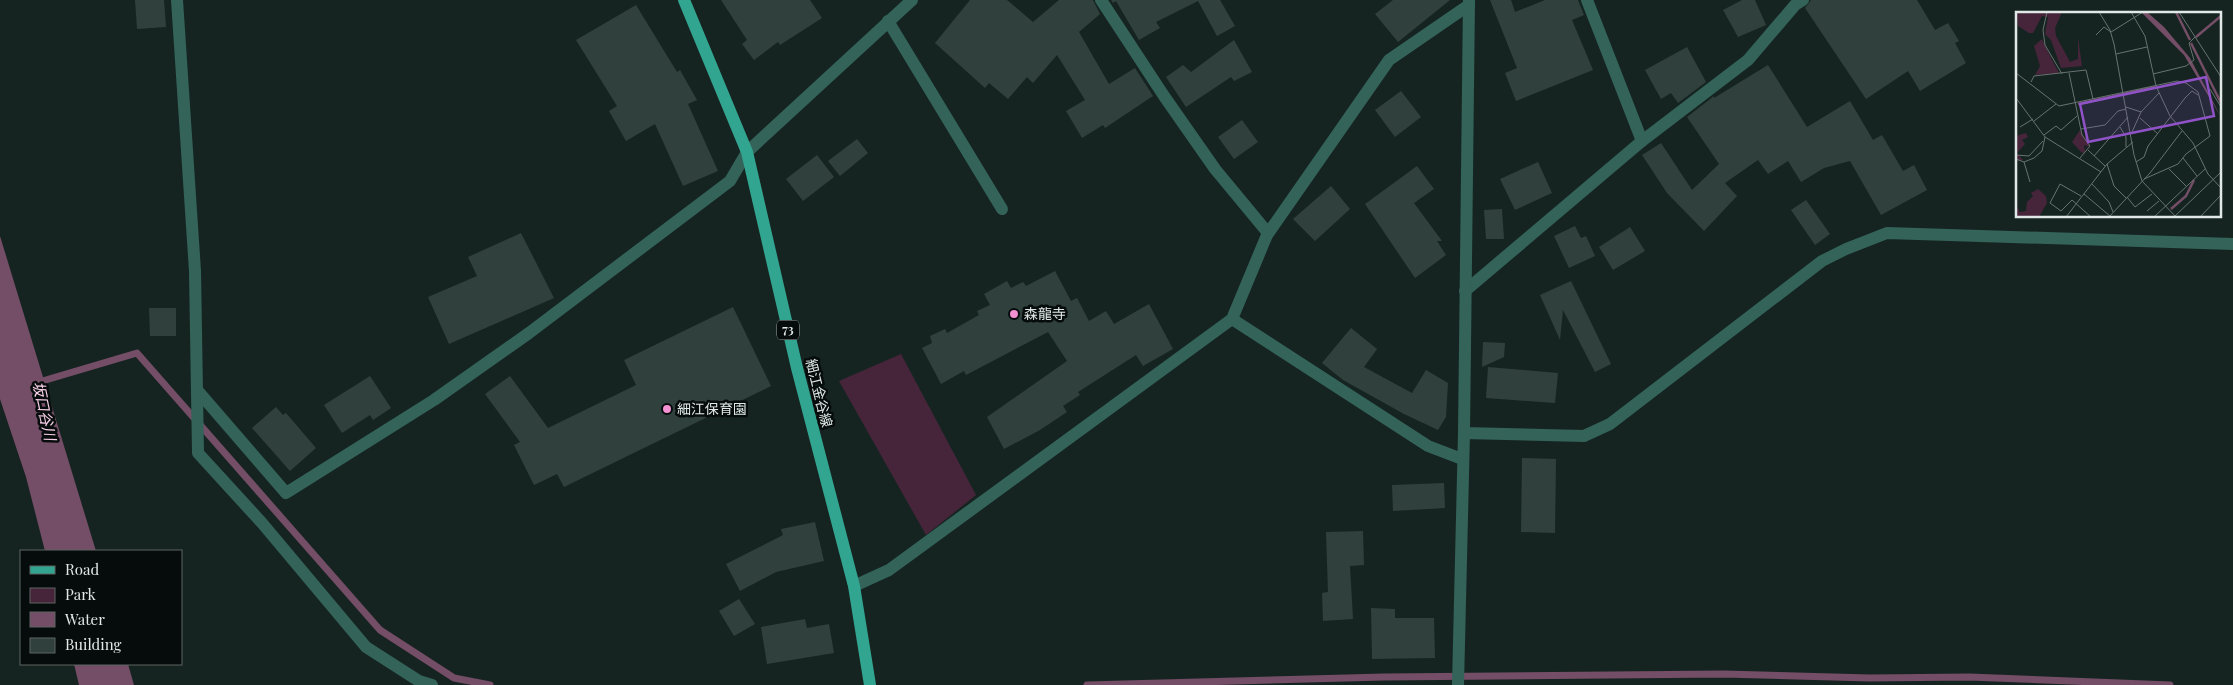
<svg xmlns="http://www.w3.org/2000/svg" width="2233" height="685" viewBox="0 0 2233 685" font-family="'Playfair Display','Noto Sans JP',serif">
<style>
.green{fill:#46253b}
.water{fill:#744d66}
.lines{fill:none;stroke-linecap:round;stroke-linejoin:round}
.stream{stroke:#744d66;stroke-width:7}
.building{fill:#30403c}
.minor{stroke:#336359;stroke-width:12}
.major{stroke:#32a591;stroke-width:12}
.poi-dot{fill:#f491d3;stroke:#060c0b;stroke-width:2}
.labels{text-anchor:middle;stroke-width:5;stroke-linejoin:round;paint-order:stroke}
.shield{fill:#060c0b;stroke:#9fa7a5;stroke-width:1}
.shield-label{font-size:12px;font-weight:bold;fill:#e0e9e7}
.poi-label{font-size:14px;fill:#e0e9e7;stroke:#060c0b;text-anchor:start}
.street-label{font-size:14px;fill:#e0e9e7;stroke:#060c0b}
.water-label{font-size:15px;font-style:italic;fill:#f8cfe8;stroke:#060c0b}
.inset-river{fill:none;stroke:#744d66;stroke-width:2.5}
.inset-road{fill:none;stroke:#677370;stroke-width:1}
.view{fill:#8f52c7;fill-opacity:0.15;stroke:#8f52c7;stroke-width:2.5}
.inset-edge{fill:none;stroke:#e0e9e7;stroke-width:2.5}
</style>
<rect width="100%" height="100%" fill="#162421"/>
<polygon class="green" points="901,354 976,495 926,535 839,381"/>
<g class="water">
<polygon points="0,236 96,551 45,551 26,477 0,399"/>
<polygon points="74,664 128,664 134,685 79,685"/>
</g>
<g class="lines">
<g class="stream">
<polyline points="39,382 137,353 380,630 454,678 490,685"/>
<polyline points="1087,685 1384,677 1724,674 1870,678 1969,677 2170,685"/>
</g>
</g>
<g class="building">
<polygon points="135,0 164,0 166,27 137,29"/>
<polygon points="721,0 810,0 822,18 780,45 778,42 754,60 742,44 747,40"/>
<polygon points="970,0 1007,0 1033,22 1059,0 1093,0 1100,14 1079,32 1109,84 1135,68 1153,96 1105,128 1103,125 1082,138 1066,111 1085,100 1057,55 1033,83 1027,77 1008,99 989,83 985,88 935,43"/>
<polygon points="1111,0 1220,0 1235,26 1217,36 1198,1 1156,22 1160,28 1139,40 1116,1 1113,3"/>
<polygon points="1393,0 1450,0 1398,42 1375,14"/>
<polygon points="1490,0 1511,0 1515,12 1545,0 1578,0 1584,15 1572,20 1593,70 1516,101 1505,73 1517,68"/>
<polygon points="1742,0 1755,0 1766,25 1738,37 1723,10"/>
<polygon points="1811,0 1917,0 1935,30 1948,23 1959,41 1955,43 1966,63 1920,91 1908,71 1866,99 1805,8"/>
<polygon points="636,5 677,72 680,70 697,100 688,104 718,171 683,186 655,124 626,141 609,111 617,106 576,40"/>
<polygon points="1234,40 1252,72 1234,81 1231,77 1186,107 1166,77 1183,65 1191,72"/>
<polygon points="1687,47 1706,82 1678,103 1671,93 1661,99 1645,70"/>
<polygon points="1768,65 1807,127 1850,101 1873,140 1882,135 1903,171 1914,165 1927,190 1881,215 1850,161 1824,168 1801,182 1788,161 1768,174 1758,160 1725,183 1737,196 1704,231 1667,193 1642,155 1661,143 1692,190 1719,164 1687,117 1714,96 1714,98"/>
<polygon points="1401,91 1421,117 1395,137 1375,110"/>
<polygon points="1242,120 1258,142 1234,159 1218,137"/>
<polygon points="857,139 868,153 840,176 828,161"/>
<polygon points="817,155 834,177 803,201 786,179"/>
<polygon points="1538,162 1552,193 1515,210 1500,179"/>
<polygon points="1417,166 1434,189 1414,203 1442,241 1437,241 1446,255 1415,278 1365,204"/>
<polygon points="1331,186 1350,209 1315,241 1293,219"/>
<polygon points="1806,200 1830,234 1815,245 1791,210"/>
<polygon points="1502,209 1504,239 1486,239 1484,210"/>
<polygon points="1575,226 1581,238 1586,236 1595,256 1569,268 1554,236"/>
<polygon points="1630,227 1645,251 1613,270 1599,247"/>
<polygon points="521,233 554,298 449,344 428,297 477,276 468,257"/>
<polygon points="1055,271 1071,301 1077,298 1089,321 1106,311 1114,324 1149,304 1173,349 1143,366 1136,355 1078,392 1080,395 1063,406 1067,412 1040,430 1004,449 987,417 1067,361 1048,332 966,375 964,371 941,384 922,348 932,343 930,336 945,329 947,333 979,315 977,311 990,305 984,294 1007,281 1011,288 1023,282 1026,286"/>
<polygon points="1571,281 1611,364 1595,372 1563,310 1560,340 1540,295"/>
<polygon points="733,307 771,386 564,487 557,474 534,485 514,445 520,442 485,394 510,376 548,428 636,385 624,360"/>
<polygon points="149,308 176,308 176,336 150,336"/>
<polygon points="1351,328 1377,349 1364,367 1412,393 1426,370 1448,383 1446,417 1438,430 1404,414 1343,380 1322,363"/>
<polygon points="1483,342 1505,343 1504,357 1482,367"/>
<polygon points="1488,367 1558,373 1555,403 1486,398"/>
<polygon points="370,376 391,408 373,420 370,415 342,433 324,405"/>
<polygon points="276,407 283,415 286,413 316,448 290,471 252,428"/>
<polygon points="1522,458 1556,459 1555,533 1521,532"/>
<polygon points="1444,483 1445,508 1393,511 1392,485"/>
<polygon points="815,522 824,561 776,572 740,591 726,564 783,535 781,529"/>
<polygon points="1363,531 1364,565 1350,566 1353,619 1323,621 1322,593 1328,592 1326,532"/>
<polygon points="739,599 755,624 734,636 719,611"/>
<polygon points="1371,608 1395,609 1395,618 1434,618 1435,658 1372,659"/>
<polygon points="805,619 807,628 829,624 834,653 767,664 761,627"/>
</g>
<g class="lines">
<g class="minor">
<polyline points="177,0 195,271 198,453 262,523 366,647 419,681 432,685"/>
<polyline points="1101,0 1164,96 1215,169 1268,233"/>
<polyline points="1587,0 1642,141"/>
<polyline points="888,21 1002,209"/>
<polyline points="1465,291 1642,141 1748,60 1795,5 1803,0"/>
<polyline points="1232,319 1428,446 1462,459"/>
<polyline points="197,390 286,493 434,400 529,333 730,181 747,152 912,0"/>
<polyline points="1464,433 1584,436 1610,424 1822,261 1846,249 1887,233 2233,244"/>
<polyline points="854,586 889,570 1232,319 1267,235 1389,60 1469,5"/>
<polyline points="1458,685 1464,433 1469,0"/>
</g>
<polyline class="major" points="684,0 747,152 797,368 854,586 870,685"/>
</g>
<g class="poi-dot">
<circle cx="1014" cy="314" r="5"/>
<circle cx="667" cy="409" r="5"/>
</g>
<g class="labels">
<rect class="shield" x="777" y="320.5" width="22" height="19" rx="4"/>
<g class="shield-label">
<text x="788" y="334">73</text>
</g>
<g class="poi-label">
<text x="1024" y="319">森龍寺</text>
<text x="677" y="414">細江保育園</text>
</g>
<g class="street-label">
<text transform="translate(819 393) rotate(76)" y="5">細江金谷線</text>
</g>
<g class="water-label">
<text transform="translate(44 411) rotate(78)" y="5">坂口谷川</text>
</g>
</g>
<g transform="translate(2016 12)">
<rect width="205" height="205" fill="#162421"/>
<path d="M0,0H46L39,16L40,24L54,50L62,47V26L66,54L45,56L35,28L29,22L32,5L26,4L17,21H13L2,14ZM26,27L35,46L43,61L19,63L24,54L18,34ZM64,118L74,135L68,133L69,140L66,141L56,130ZM10,121L12,125L6,128L9,132L1,141L7,148L0,149V124ZM22,177L30,184L31,191L23,205H0V193L4,200L10,199L11,190L17,184L15,181Z" fill="#46253b"/>
<path d="M125,0H131L148,15L174,46L205,105L168,43Z" fill="#744d66"/>
<path class="inset-river" d="M160,0L174,28M180,25L205,4M175,31L205,91M62,92L139,75M155,197L170,184L178,168"/>
<path class="inset-road" d="M31,0L27,18L29,33L46,62M83,0L94,18L98,32L118,143L126,169L159,204M115,0L129,24L140,74L154,104L177,131L192,162L205,176M163,0L205,65M80,23L88,15L95,20L127,0M100,42L131,35M0,61L43,94L161,69L170,71L182,80L194,124L170,142L162,152L128,167M53,61L66,123L74,134L64,146M137,62L170,54L178,48L173,31L179,25M15,70L18,64L70,58L77,87M194,77L205,95M0,86L29,125L85,160M110,95L125,100M124,106L142,122M18,109L40,92M4,115L17,107M104,115L110,125V135M65,117L89,113L102,99L110,97M116,120L125,100L143,81M28,123L40,114L45,118L61,104M72,138L89,154M0,143L13,144L27,129M78,144L112,105M167,146L181,164M0,147L8,150L18,146L26,139L29,125M8,150L14,170M120,150L128,145L132,134L169,86L176,79L182,83M91,152L98,174L110,186M153,157L170,174M76,172L93,190L97,200M68,182L94,204M65,184L44,172L34,191L45,199L56,188L75,205M111,185L119,195L136,182M131,199L143,189M159,204L205,160M50,205L91,152L117,130M93,205L134,161L166,119M138,205L189,157M184,205L205,183"/>
<path class="view" d="M190,65L198,104L72,130L64,92Z"/>
<rect width="205" height="205" class="inset-edge"/>
</g>
<rect x="20" y="550" width="162" height="115" fill="#060c0b" stroke="#5d6463"/>
<rect x="30" y="566" width="25" height="8" fill="#32a591" stroke="#5d6463"/>
<text x="65" y="575" font-size="15" fill="#e0e9e7">Road</text>
<rect x="30" y="588" width="25" height="15" fill="#46253b" stroke="#5d6463"/>
<text x="65" y="600" font-size="15" fill="#e0e9e7">Park</text>
<rect x="30" y="612" width="25" height="15" fill="#744d66" stroke="#5d6463"/>
<text x="65" y="625" font-size="15" fill="#e0e9e7">Water</text>
<rect x="30" y="638" width="25" height="15" fill="#30403c" stroke="#5d6463"/>
<text x="65" y="650" font-size="15" fill="#e0e9e7">Building</text>
</svg>
